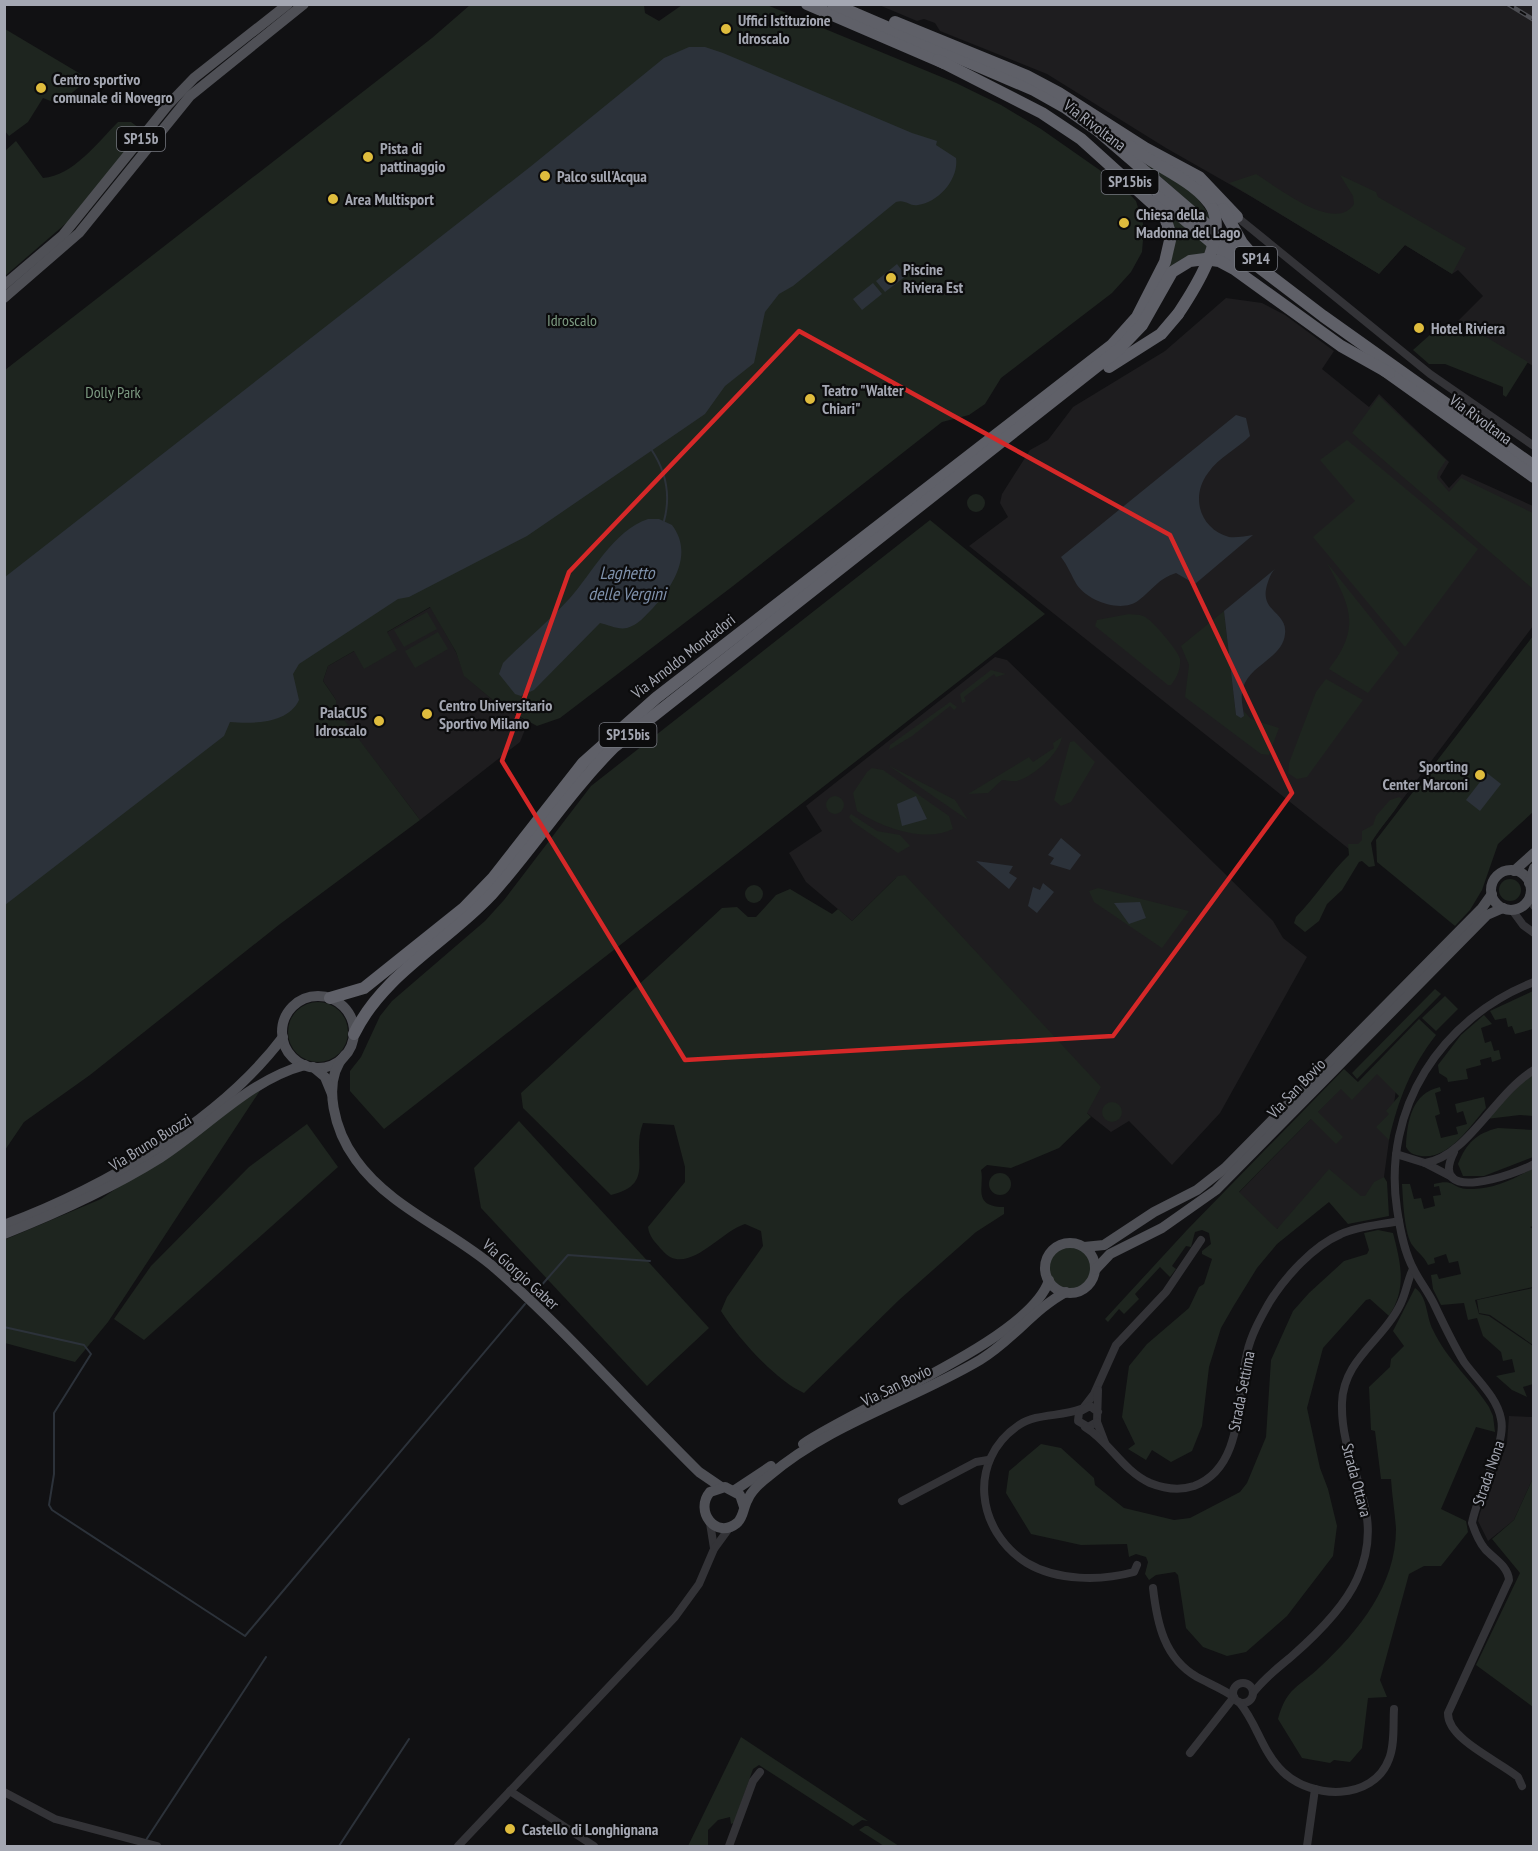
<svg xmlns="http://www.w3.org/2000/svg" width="1538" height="1851" viewBox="0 0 1538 1851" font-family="'PT Sans Narrow',sans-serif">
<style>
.built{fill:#1e1d1f}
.green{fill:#1e251f}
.water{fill:#2c323a}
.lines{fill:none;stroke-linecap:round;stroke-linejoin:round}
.stream{stroke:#2c323a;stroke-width:2}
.minor{stroke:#333337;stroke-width:8}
.major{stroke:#4f5056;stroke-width:10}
.highway{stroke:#5f6068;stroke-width:12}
.rail-casing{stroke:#4c4d52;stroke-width:4.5}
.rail{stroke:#0c0c0d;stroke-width:2;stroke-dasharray:7;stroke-linecap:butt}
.highway-bridge{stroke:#5f6068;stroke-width:12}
.marked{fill:none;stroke:#d62828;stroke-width:4.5;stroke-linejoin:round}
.poi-dot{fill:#dfbc3d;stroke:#0c0c0d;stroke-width:2}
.labels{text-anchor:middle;stroke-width:4.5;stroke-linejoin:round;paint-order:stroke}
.shield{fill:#0c0c0d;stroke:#767880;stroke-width:1.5}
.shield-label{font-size:15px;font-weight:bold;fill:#a4a7b2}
.poi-label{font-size:16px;font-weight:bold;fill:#a4a7b2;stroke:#0c0c0d;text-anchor:start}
.street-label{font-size:16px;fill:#a4a7b2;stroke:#0c0c0d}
.park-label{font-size:16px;fill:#7d9b82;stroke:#0c0c0d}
.water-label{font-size:18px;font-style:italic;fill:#7e90aa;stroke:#0c0c0d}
</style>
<rect width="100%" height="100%" fill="#111113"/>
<g class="built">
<polygon points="879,5 1533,5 1533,366 1458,321 1483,296 1458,270 1452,274 1405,245 1379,274 1252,197 1166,148 1047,74 940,31 935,23 924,19 917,21"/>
<polygon points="1226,298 1262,303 1285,315 1334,351 1322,369 1369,407 1379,394 1449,462 1440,477 1449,488 1462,474 1533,506 1533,626 1359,857 969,546 1008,517 1000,503 1002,494 1030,450 1048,440 1073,407 1165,351"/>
<polygon points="431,607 456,652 465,676 500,706 528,722 520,742 420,820 335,709 336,700 323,681 328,666"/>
<polygon points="995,657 1007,660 1273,921 1283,938 1307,957 1220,1113 1172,1165 1129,1121 1111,1132 1087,1113 896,878 852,921 806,882 789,853 822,831 806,806"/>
<polygon points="1381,1065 1397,1082 1383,1184 1363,1202 1335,1182 1246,1254 1212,1220 1348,1081 1357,1088"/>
<polygon points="1509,1416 1533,1417 1533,1478 1514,1520 1488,1541 1478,1521 1480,1513 1507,1442"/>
</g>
<g class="green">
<polygon points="470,5 644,5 645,13 659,21 682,5 767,5 956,83 1001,105 1041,129 1121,185 1136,201 1144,227 1142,252 1131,272 1112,293 1001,378 985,404 969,415 942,422 733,586 560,718 537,726 500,706 464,676 456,652 430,607 387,632 397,650 364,669 354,651 328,666 323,681 336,700 336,709 420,820 280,924 90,1075 24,1122 5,1150 5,370 432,38"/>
<polygon points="5,29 89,79 58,104 43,98 28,122 9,136 4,130"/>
<path d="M118,122H131L142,130L71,219L5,276V151L16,141L43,178C73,176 98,142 118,122Z"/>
<path d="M1146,164C1172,178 1200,191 1211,221Z"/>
<path d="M1256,174C1276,186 1335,234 1354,204L1353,196L1340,175L1376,192L1378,197L1466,248L1452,274L1405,245L1379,274L1229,183Z"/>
<path d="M1169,213L1208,245L1203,256L1160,285C1174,253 1179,248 1169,213Z"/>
<polygon points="1442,324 1464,337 1471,328 1528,362 1506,397 1503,395 1503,387 1445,364 1429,364 1413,350"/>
<polygon points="1379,396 1446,460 1438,472 1437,478 1449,492 1461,478 1533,513 1533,589 1352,433"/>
<polygon points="1347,440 1478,549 1405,647 1313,537 1355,501 1320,460"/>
<circle cx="976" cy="503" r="9"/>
<polygon points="930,520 1045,614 384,1129 350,1091 350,1071 361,1057 380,1016 392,1001 485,921 504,900 591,786"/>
<path d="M1327,563L1399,653L1368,693L1329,669C1362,627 1350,606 1327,563Z"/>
<polygon points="1224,611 1236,715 1244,716 1244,711 1251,719 1279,728 1269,755 1261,754 1185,697 1189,665 1181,646"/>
<polygon points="427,612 437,629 404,647 394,630"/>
<path d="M1129,614C1134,615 1139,614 1143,616C1151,618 1179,652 1180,659C1181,669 1177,677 1171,685H1168L1095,626L1097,620Z"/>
<polygon points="438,632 448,649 415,668 405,651"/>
<polygon points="1533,636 1533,812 1498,844 1482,890 1470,910 1455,926 1377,862 1376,840"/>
<polygon points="991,670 1006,674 996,677 994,674 964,697 966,701 962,703 960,694"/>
<polygon points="1326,679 1363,700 1307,777 1297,779 1288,773 1289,763 1316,692"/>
<polygon points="950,702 957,707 954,710 950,706 912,736 889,750 890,745"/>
<path d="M1062,737C1059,754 1034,776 1017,781C1013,782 1007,780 1002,780L988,793L968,794L1029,757L1033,762L1054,748L1053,743Z"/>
<polygon points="1074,741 1095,762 1071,802 1061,806 1054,800 1070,742"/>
<polygon points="888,765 955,800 968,820"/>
<path d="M872,768L883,770L949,816L953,829C925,843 882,828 857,811L853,793L867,772Z"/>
<circle cx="835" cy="805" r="9"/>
<path d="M1399,797L1402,799C1393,815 1380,827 1371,843L1375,866L1369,867L1362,861L1359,862L1342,890L1327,904L1319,921L1305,932L1294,923L1296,917C1315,898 1330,873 1349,855L1348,844H1358L1362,840V831L1373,825L1376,816L1390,800Z"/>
<polygon points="851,814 877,831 900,835 910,846 898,853 853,822 849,817"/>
<path d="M905,875L1101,1087L1087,1113L1091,1117L1059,1148L1011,1168L987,1165L981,1170C985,1185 971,1207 1004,1207V1214L976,1232L899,1300L804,1393C776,1381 737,1337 721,1311L727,1297L763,1246L761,1231L745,1224C719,1232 686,1279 662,1250C656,1243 649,1237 648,1227L685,1182V1167L674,1125L643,1123C630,1156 657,1184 611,1195L523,1108L521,1093L722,908L737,907L748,917H756L776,895L790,889L832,914L838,909L852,921L898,876Z"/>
<circle cx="1510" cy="890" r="11"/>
<circle cx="754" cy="894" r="9"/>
<polygon points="1098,888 1189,911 1162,948 1094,902 1089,891"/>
<polygon points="1435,989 1441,994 1357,1079 1352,1073"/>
<polygon points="1533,991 1533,1029 1515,1034 1512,1026 1508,1027 1506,1018 1495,1020 1490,1011"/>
<polygon points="1445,996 1458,1009 1436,1031 1422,1018"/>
<circle cx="318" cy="1032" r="30"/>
<polygon points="1484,1015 1492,1024 1481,1028 1485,1043 1491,1041 1494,1051 1499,1050 1501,1059 1492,1062 1491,1057 1480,1060 1481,1065 1466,1069 1468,1079 1448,1082 1447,1078 1439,1073 1438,1065 1461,1035"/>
<path d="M1419,1019L1436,1035C1411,1067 1398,1100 1389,1140L1376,1127L1389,1114L1386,1111L1399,1096L1377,1074L1352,1100L1341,1089L1318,1112L1343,1137L1336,1144L1311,1119L1239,1192L1277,1229L1329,1169L1361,1196H1365L1374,1182L1384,1177L1387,1182L1389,1216L1348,1224L1329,1202L1277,1244L1257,1268L1233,1307L1221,1328L1209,1367L1202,1426L1192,1451L1171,1462L1152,1450L1146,1460L1128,1449L1135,1444L1122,1417L1129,1366L1147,1344L1189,1308L1199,1287L1204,1284L1212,1259L1202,1254V1251L1211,1244L1209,1233L1202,1230L1195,1232L1191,1247L1186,1246L1172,1266L1176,1269L1170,1277L1160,1267L1135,1294L1139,1299L1124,1314L1119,1309L1108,1322L1105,1319L1187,1230L1344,1069L1358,1082Z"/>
<polygon points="1533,1072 1533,1116 1520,1115 1486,1119"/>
<path d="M1440,1087L1441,1091L1435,1093L1440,1114L1435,1116L1441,1138L1458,1134L1456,1127L1467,1124L1463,1111L1457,1113L1455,1104L1484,1097L1486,1108C1470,1126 1449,1160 1421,1156C1414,1155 1409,1153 1406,1147C1407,1121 1412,1093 1440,1087Z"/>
<polygon points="261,1089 108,1322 75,1362 5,1343 4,1240 101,1199"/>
<circle cx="1112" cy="1112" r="10"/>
<polygon points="519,1121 709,1328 647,1386 481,1208 474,1168"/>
<polygon points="307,1124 338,1167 144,1340 114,1319 151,1266 249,1167"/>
<path d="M1498,1128L1533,1130V1157L1484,1176H1463L1458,1164C1466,1143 1477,1133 1498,1128Z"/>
<path d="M1533,1168V1226L1530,1227L1533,1229V1287L1475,1300L1479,1314L1489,1316L1533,1346V1384L1523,1387L1527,1397L1512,1390L1496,1376L1515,1372L1512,1359L1503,1361L1501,1352L1483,1336L1477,1318L1468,1320L1464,1303L1441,1305L1433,1289L1431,1275L1437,1274L1439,1279L1461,1274L1458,1261L1449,1263L1446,1254L1434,1258L1435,1263L1428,1265C1424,1256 1418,1253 1413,1246C1404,1235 1403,1198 1402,1184H1410L1414,1199L1421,1198L1424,1209L1435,1206L1433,1196L1441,1195L1439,1186L1434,1187V1184C1456,1178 1451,1189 1470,1189C1492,1190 1515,1179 1533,1168Z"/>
<circle cx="1000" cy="1184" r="11"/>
<path d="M1378,1230L1393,1233C1401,1264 1407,1288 1389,1316L1370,1299L1366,1300L1323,1348L1307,1408L1320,1468L1328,1489L1337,1526L1333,1556L1287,1616L1246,1652L1227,1656L1203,1647L1186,1628L1178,1575L1175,1572L1156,1575L1149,1580L1145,1574L1148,1562L1146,1557L1136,1554L1129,1557L1127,1544L1081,1545L1031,1534L1006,1493L1009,1471L1041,1444L1061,1448L1094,1478L1095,1485L1124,1508L1174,1520L1190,1518L1240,1492L1247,1483L1266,1437L1271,1360L1293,1311L1309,1293L1344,1261L1367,1254L1369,1250L1364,1233Z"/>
<circle cx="1070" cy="1268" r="21"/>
<path d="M1415,1288C1428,1297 1426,1317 1433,1330C1447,1360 1472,1380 1489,1407L1493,1416L1495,1432L1476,1427L1441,1509L1466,1521L1468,1532L1441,1566H1424L1409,1574L1380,1680L1387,1697L1368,1698L1362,1748L1350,1762L1334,1760L1330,1763L1302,1758L1278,1719C1287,1687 1298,1688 1320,1667C1359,1631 1396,1585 1396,1529C1395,1513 1392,1496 1391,1479H1381L1375,1431L1371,1430L1369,1387L1390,1367L1391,1359L1404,1346L1393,1331Z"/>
<polygon points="1533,1288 1533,1345 1490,1315 1479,1313 1477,1300"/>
<polygon points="1533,1478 1533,1707 1476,1665 1520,1573 1492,1539 1514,1520"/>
<polygon points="741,1737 868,1821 862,1820 853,1826 759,1765 753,1769 734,1823 731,1824 730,1817 718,1820 708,1830 708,1846 688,1846"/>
<polygon points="865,1826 868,1826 899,1846 884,1846 859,1830"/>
</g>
<g class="water">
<path d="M689,47H705L723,53L912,133L937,141L936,145L956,158C959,179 939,202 918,205C910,207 906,199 896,202L793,286L779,294L765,312L754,363L725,386L705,414L527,536L409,597L398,599L299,664L293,674L299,700C288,724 252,724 230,722L224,736L5,905V577L530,167L664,58Z"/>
<polygon points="897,264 906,276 885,292 876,281"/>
<polygon points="873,283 882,294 862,310 853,299"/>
<path d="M1236,415L1246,418L1250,436C1237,449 1219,457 1208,473C1190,497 1200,529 1229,537C1236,538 1246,536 1253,535L1195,584L1176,573C1159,578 1152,590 1139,600C1122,614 1088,601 1077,585C1071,575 1068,566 1061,557Z"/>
<path d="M648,519H659L672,525C694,554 673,586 653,608C645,616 638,625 627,628C618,630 609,625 600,623L534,690L521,696L515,694L499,674L503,663C525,641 549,621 570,598C593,572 613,531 648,519Z"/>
<path d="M1275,569C1270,574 1269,579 1267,585C1259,612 1288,612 1285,634C1283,658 1249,665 1243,688C1240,699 1243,706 1244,716L1241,718L1236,715L1224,611Z"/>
<polygon points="1487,773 1501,784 1480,811 1466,800"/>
<polygon points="916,796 927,819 902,826 897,804"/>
<polygon points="1061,838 1081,855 1070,870 1050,864 1054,858 1048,855"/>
<polygon points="976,861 1013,866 1009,873 1017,878 1009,889"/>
<polygon points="1043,883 1054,892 1037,913 1028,906 1033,887 1040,890"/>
<polygon points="1140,902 1146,918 1129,924 1114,903"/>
</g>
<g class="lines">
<g class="stream">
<path d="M651,449C666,471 671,495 664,521"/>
<polyline points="533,1295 568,1255 650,1261"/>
<polyline points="4,1327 84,1345 91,1354 54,1413 54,1474 49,1505 52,1510 245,1636 525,1304"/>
<polyline points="146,1840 266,1657"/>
<polyline points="339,1846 409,1739"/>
</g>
<g class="minor">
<polyline points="1237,217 1430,374 1534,446"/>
<polyline points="1529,896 1534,906"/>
<polyline points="1512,910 1523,925 1534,933"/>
<path d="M1454,1152C1427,1206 1516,1174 1534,1164"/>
<polyline points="1396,1154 1425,1163 1452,1177"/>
<path d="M1425,1163C1467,1157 1495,1093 1534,1070"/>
<polyline points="1084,1407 1094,1394 1116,1345 1166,1292 1201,1240"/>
<path d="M1081,1409C1061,1417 1037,1413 1019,1425C967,1460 976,1531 1027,1563C1057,1581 1101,1581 1134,1572L1137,1565"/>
<polyline points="1098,1412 1090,1406 1079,1412 1078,1421 1088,1427 1097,1422 1098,1390"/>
<polyline points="1097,1422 1105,1443"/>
<path d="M1085,1427C1110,1442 1122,1470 1150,1483C1165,1489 1179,1491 1194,1486C1245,1467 1236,1396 1247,1353C1251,1335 1260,1319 1269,1303C1285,1277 1313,1246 1341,1234C1358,1226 1380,1225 1399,1221"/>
<polyline points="902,1501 976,1462 988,1460"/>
<polyline points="710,1523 714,1548"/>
<path d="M1153,1588C1157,1623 1164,1658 1197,1677C1210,1684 1223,1689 1234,1697L1190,1753"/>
<circle cx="1243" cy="1693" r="10"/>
<path d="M1253,1693C1264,1678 1278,1668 1292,1656C1316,1635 1344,1608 1357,1579C1389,1509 1340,1470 1342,1403C1343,1360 1382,1341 1399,1307C1406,1295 1407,1281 1413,1269"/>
<path d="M1239,1702C1257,1723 1262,1752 1283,1772C1311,1799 1373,1802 1389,1759C1395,1744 1393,1725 1394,1709"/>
<path d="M1522,1786L1518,1777C1499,1761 1447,1739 1448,1713L1509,1580C1508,1566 1494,1559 1485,1549C1479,1542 1475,1532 1472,1523C1477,1493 1507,1444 1501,1419C1497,1397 1477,1380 1464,1362C1453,1344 1444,1325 1435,1306C1429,1293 1420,1282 1414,1270C1404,1252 1400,1229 1397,1209C1382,1109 1441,1018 1534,982"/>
<polyline points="510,1791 594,1846"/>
<polyline points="4,1792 55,1819 157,1846"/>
<polyline points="458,1846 675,1617 699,1584 714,1549 730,1527"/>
<polyline points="729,1846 753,1781 760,1772"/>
<polyline points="1307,1846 1315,1789"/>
</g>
<g class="major">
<polyline points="4,285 63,235 168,105 194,78 288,4"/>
<polyline points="4,298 79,233 190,96 304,4"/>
<circle cx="1511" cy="890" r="20"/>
<polyline points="1514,871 1534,853"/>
<polyline points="1529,883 1534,868"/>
<circle cx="318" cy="1032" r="36"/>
<path d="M345,1055C320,1083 336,1133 356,1160C390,1208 453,1231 496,1269C568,1332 631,1405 699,1472L721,1487"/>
<polyline points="313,1067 325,1077 332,1094"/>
<path d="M4,1225C103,1188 219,1122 283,1037"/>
<path d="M4,1234C57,1213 112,1188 160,1158C208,1127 249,1080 305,1065"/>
<circle cx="1070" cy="1268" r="25"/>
<polyline points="1084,1247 1104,1245 1154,1212 1197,1190 1225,1168 1482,908 1492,894"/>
<polyline points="1095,1270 1110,1254 1162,1228 1216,1190 1487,915 1503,908"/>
<path d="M803,1444C858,1406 1031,1339 1049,1280"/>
<polyline points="735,1490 771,1466"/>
<path d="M744,1507L740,1495L725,1487L710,1492C694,1511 716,1540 737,1523C744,1517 743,1507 748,1499C752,1490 761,1482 769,1476C831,1423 911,1401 980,1360C1012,1341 1035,1308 1066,1292"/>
</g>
<g class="highway">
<polyline points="807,4 944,63"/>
<polyline points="833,4 1034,90 1066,108 1097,130 1235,249 1323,316 1534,466"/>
<polyline points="895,22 1027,76 1059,93 1145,148 1199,177 1237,217"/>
<path d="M1130,146C1155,167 1198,181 1213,209"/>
<polyline points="1158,197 1238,265"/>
<polyline points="1223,209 1242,243 1254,257"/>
<polyline points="1109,367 1161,334 1178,314"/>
<polyline points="1384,370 1534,477"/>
<polyline points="330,998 364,988 464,908 493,878 583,763 656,698 1112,345 1137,317 1165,262 1171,236 1164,214 1081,139 1042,113 938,60"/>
<path d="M354,1034C383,974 446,943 491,895C534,847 568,793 614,747L1119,349L1142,325L1172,272L1190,261L1205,259L1219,261L1234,269L1341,346L1389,373"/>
</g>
<defs>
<polyline id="rail" points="1508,4 1534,20"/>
</defs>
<use href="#rail" class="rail-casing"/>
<use href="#rail" class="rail"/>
<path class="highway-bridge" d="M1178,314C1196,287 1225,241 1213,209"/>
</g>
<path class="marked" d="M799,331L1170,535L1292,793L1113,1036L685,1060L502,761L569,572Z"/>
<g class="poi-dot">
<circle cx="726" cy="29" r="6"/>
<circle cx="41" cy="88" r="6"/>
<circle cx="368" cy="157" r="6"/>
<circle cx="545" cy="176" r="6"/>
<circle cx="333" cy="199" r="6"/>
<circle cx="1124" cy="223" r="6"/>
<circle cx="891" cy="278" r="6"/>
<circle cx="1419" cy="328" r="6"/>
<circle cx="810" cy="399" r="6"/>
<circle cx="427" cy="714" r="6"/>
<circle cx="379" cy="721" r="6"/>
<circle cx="1480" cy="775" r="6"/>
<circle cx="510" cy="1829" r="6"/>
</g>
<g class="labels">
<g class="shield">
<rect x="117" y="127" width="48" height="24" rx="4.5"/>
<rect x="1101.5" y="170" width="57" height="24" rx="4.5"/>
<rect x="1235" y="247" width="42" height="24" rx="4.5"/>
<rect x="599.5" y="723" width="57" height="24" rx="4.5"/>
</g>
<g class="shield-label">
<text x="141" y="144">SP15b</text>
<text x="1130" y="187">SP15bis</text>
<text x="1256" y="264">SP14</text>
<text x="628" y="740">SP15bis</text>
</g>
<g class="poi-label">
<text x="738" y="26">Uffici Istituzione<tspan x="738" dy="18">Idroscalo</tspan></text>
<text x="53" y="85">Centro sportivo<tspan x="53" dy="18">comunale di Novegro</tspan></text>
<text x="380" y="154">Pista di<tspan x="380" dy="18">pattinaggio</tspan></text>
<text x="557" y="182">Palco sull'Acqua</text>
<text x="345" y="205">Area Multisport</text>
<text x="1136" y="220">Chiesa della<tspan x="1136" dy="18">Madonna del Lago</tspan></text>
<text x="903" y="275">Piscine<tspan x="903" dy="18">Riviera Est</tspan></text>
<text x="1431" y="334">Hotel Riviera</text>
<text x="822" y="396">Teatro "Walter<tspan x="822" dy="18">Chiari"</tspan></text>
<text x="439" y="711">Centro Universitario<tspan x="439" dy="18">Sportivo Milano</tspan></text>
<text x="367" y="718" text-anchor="end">PalaCUS<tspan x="367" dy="18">Idroscalo</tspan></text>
<text x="1468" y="772" text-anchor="end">Sporting<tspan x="1468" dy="18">Center Marconi</tspan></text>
<text x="522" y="1835">Castello di Longhignana</text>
</g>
<g class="street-label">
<text transform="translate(1095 125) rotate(37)" y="6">Via Rivoltana</text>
<text transform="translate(1481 419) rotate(36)" y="6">Via Rivoltana</text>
<text transform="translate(683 656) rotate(-38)" y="6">Via Arnoldo Mondadori</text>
<text transform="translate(1296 1088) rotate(-46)" y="6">Via San Bovio</text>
<text transform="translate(150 1142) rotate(-32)" y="6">Via Bruno Buozzi</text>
<text transform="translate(521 1274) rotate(42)" y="6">Via Giorgio Gaber</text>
<text transform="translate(896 1385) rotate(-26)" y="6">Via San Bovio</text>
<text transform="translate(1241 1391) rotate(-79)" y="6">Strada Settima</text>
<text transform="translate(1488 1473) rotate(-71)" y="6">Strada Nona</text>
<text transform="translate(1357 1480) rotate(75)" y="6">Strada Ottava</text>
</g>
<g class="park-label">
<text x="572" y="326">Idroscalo</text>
<text x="113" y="398">Dolly Park</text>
</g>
<g class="water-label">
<text x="627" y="579">Laghetto<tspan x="627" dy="21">delle Vergini</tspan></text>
</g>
</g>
<rect width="1538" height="1851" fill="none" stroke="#a4a7b2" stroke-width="12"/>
</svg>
